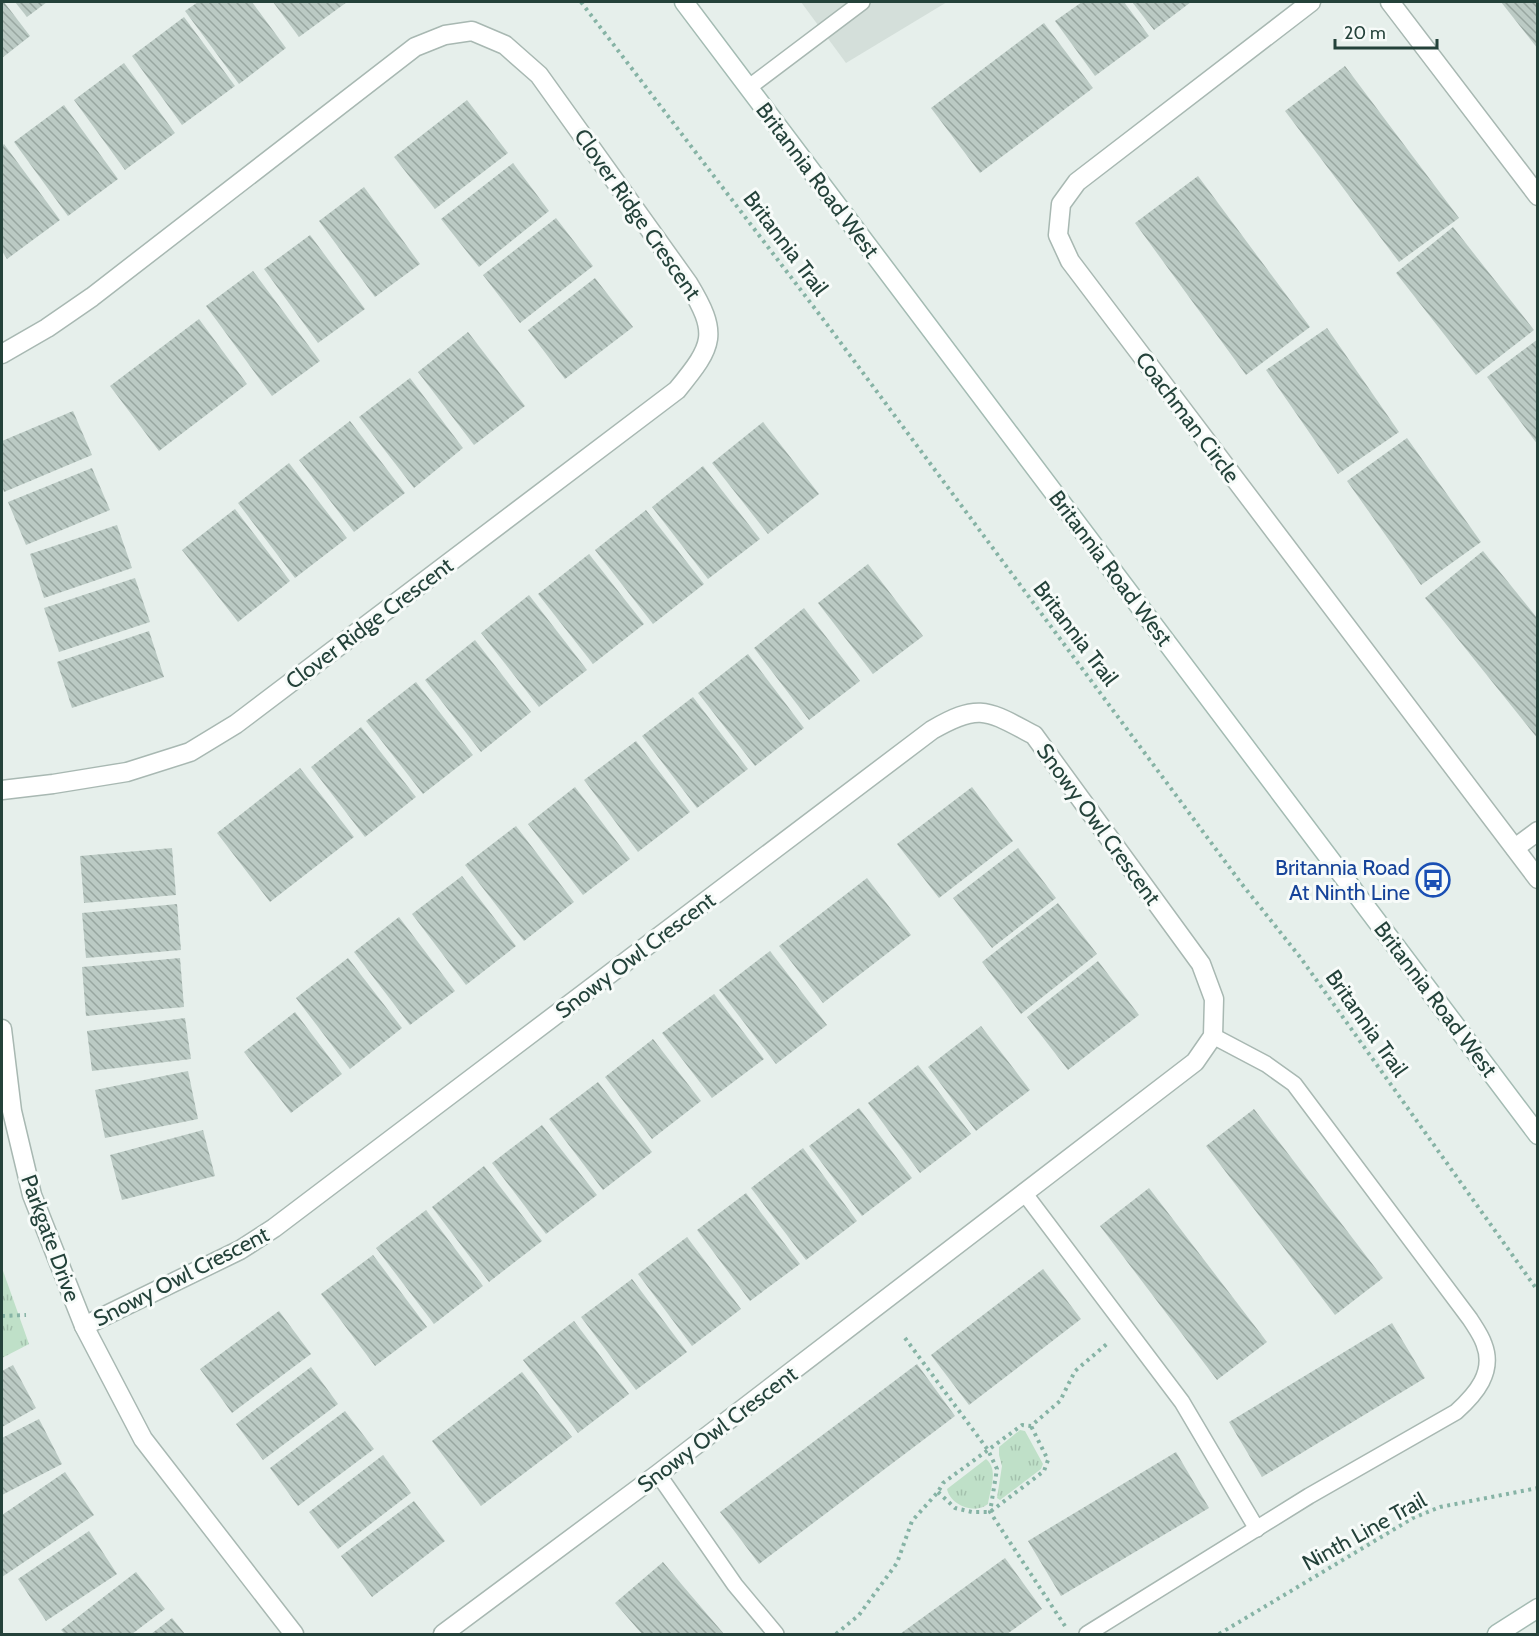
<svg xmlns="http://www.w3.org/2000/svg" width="1539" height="1636" viewBox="0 0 1539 1636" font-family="Cabin,sans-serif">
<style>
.built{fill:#d4dfda}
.park{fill:url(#park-tufts)}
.building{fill:url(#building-back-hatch)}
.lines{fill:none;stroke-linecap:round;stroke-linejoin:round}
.service-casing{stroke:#a8b8b2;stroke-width:18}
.minor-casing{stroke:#a8b8b2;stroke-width:21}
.secondary-casing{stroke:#a4bbb3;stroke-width:21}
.path{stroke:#86b3a5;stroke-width:4;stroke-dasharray:3 4.5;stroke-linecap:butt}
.service{stroke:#fff;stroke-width:15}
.minor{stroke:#fff;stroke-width:18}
.secondary{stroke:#fff;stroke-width:18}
.labels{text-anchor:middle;stroke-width:6;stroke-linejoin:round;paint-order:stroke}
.street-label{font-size:22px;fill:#24423a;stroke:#f7fbf9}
.transit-label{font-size:22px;fill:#164399;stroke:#f7fbf9;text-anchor:end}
</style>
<defs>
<pattern id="park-tufts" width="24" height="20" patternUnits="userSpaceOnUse" patternTransform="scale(1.5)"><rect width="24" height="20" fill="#bfe0c8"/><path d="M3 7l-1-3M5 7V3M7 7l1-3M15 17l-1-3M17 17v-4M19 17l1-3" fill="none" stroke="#a4c1ad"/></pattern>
<pattern id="building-back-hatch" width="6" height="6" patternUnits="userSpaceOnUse" patternTransform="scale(1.5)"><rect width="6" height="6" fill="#bbcac4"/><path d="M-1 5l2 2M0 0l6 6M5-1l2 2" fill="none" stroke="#98a6a0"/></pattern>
</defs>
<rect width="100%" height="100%" fill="#e6efeb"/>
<polygon class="built" points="801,2 947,2 846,63"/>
<g class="park">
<polygon points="2,1268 29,1344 2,1358"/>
<polygon points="1020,1430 1025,1431 1043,1464 1041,1469 1000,1500 997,1498 1002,1466 999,1455 999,1447"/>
<path d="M986,1459C999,1469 990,1490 988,1504C975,1515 950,1505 947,1489Z"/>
</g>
<g class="building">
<polygon points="2,2 4,2 30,36 2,58"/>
<polygon points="15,2 47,2 27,17"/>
<polygon points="198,2 252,2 286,48 239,84 185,11"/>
<polygon points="273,2 347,2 299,37"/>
<polygon points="1082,2 1124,2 1149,36 1095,76 1055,21"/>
<polygon points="1132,2 1191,2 1154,30"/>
<polygon points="1501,2 1538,2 1538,49"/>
<polygon points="184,17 235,86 182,125 132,56"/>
<polygon points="1044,23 1093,88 980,173 931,108"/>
<polygon points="124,63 175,133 125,170 74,100"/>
<polygon points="1345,66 1459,218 1399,262 1285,111"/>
<polygon points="467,100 508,153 435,209 394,157"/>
<polygon points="64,105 118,179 68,216 14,142"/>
<polygon points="4,144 60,220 7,259 2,251 2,146"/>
<polygon points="513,163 549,211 479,267 441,219"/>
<polygon points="1198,176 1310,327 1246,375 1135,223"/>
<polygon points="364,187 420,264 375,297 319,221"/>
<polygon points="556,218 593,266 520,323 483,275"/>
<polygon points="1453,227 1534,330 1476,375 1396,273"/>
<polygon points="310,235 365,309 318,343 264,269"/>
<polygon points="253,271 320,361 272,396 206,306"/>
<polygon points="595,278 633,327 565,379 528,330"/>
<polygon points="199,319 247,384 159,451 110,386"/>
<polygon points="1327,328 1399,432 1338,474 1266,370"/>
<polygon points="468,332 525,406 474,445 418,372"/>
<polygon points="1538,339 1538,445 1487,377"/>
<polygon points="410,378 463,448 414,488 359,417"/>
<polygon points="73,411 92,455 4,492 2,484 2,441"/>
<polygon points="350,421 405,493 354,532 299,460"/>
<polygon points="763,422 819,494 768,534 712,463"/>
<polygon points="1407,438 1481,542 1421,585 1347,481"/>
<polygon points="289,463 347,538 295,578 238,503"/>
<polygon points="703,466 760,539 708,579 652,507"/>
<polygon points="92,468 110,510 26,545 8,502"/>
<polygon points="235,509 290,581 238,622 182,550"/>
<polygon points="646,510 704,584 653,624 595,550"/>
<polygon points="117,525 132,568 44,598 30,554"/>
<polygon points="1483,551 1538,619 1538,739 1425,598"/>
<polygon points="589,554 644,624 593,664 538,594"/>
<polygon points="868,564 923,636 873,674 818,603"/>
<polygon points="135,578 150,622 59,652 44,608"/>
<polygon points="529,595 587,670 539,707 481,633"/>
<polygon points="804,608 860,681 809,720 754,648"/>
<polygon points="149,631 164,677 72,708 57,662"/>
<polygon points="475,640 531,712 481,752 425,680"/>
<polygon points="748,654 804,728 755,766 698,693"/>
<polygon points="416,682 473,755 423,794 366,721"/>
<polygon points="693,697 748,769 697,808 642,736"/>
<polygon points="361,727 416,797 365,837 311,767"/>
<polygon points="636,741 690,812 638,852 584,780"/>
<polygon points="300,768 354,837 270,902 217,833"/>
<polygon points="575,787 630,859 583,895 528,824"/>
<polygon points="972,787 1013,841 939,898 897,844"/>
<polygon points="516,826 574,902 524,941 465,865"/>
<polygon points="172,848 176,895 84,903 80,856"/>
<polygon points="1018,848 1056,898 992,948 953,898"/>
<polygon points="462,876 516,946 466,985 412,914"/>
<polygon points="867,878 911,935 823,1003 779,946"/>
<polygon points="1058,903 1097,954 1021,1014 982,962"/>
<polygon points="177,904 181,950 86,958 82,913"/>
<polygon points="399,917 455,991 410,1025 354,952"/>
<polygon points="770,951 827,1025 776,1064 719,990"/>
<polygon points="180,958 184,1007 86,1016 82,967"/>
<polygon points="348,958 402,1028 350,1069 296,998"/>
<polygon points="1098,961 1139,1015 1068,1070 1027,1017"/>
<polygon points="714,994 764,1059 712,1098 662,1033"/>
<polygon points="295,1012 342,1074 291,1113 244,1052"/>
<polygon points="185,1018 191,1059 92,1071 87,1031"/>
<polygon points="981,1026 1030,1090 976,1131 928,1067"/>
<polygon points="653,1039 701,1101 652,1139 605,1077"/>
<polygon points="918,1065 971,1134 920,1173 868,1103"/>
<polygon points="188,1071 198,1119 105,1138 95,1090"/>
<polygon points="598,1082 652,1152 603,1190 549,1119"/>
<polygon points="859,1108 912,1178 862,1216 809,1146"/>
<polygon points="1254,1109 1383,1278 1335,1315 1206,1146"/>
<polygon points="542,1125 597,1195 546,1234 492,1163"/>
<polygon points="203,1130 215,1176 122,1200 110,1155"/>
<polygon points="803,1148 857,1221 806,1260 751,1188"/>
<polygon points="484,1166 542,1241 489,1282 432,1207"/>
<polygon points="1149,1188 1267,1342 1217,1380 1100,1226"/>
<polygon points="746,1193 800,1264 750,1301 697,1230"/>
<polygon points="426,1210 483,1286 434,1324 376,1248"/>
<polygon points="687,1237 741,1309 692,1346 638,1274"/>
<polygon points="373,1255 427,1327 375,1366 321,1294"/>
<polygon points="1043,1269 1081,1319 969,1405 931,1355"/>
<polygon points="632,1279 687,1352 636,1390 581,1317"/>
<polygon points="279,1311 311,1354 232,1413 200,1369"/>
<polygon points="574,1321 629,1394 578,1433 523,1360"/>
<polygon points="1392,1323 1425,1378 1262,1477 1229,1422"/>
<polygon points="917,1364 955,1416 759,1564 720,1512"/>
<polygon points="13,1365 36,1408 2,1427 2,1371"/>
<polygon points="311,1367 338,1404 263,1460 236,1424"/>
<polygon points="522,1372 572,1437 481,1506 432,1441"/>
<polygon points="345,1411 374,1449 298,1506 270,1468"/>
<polygon points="39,1419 62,1464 2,1495 2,1438"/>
<polygon points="1176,1452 1209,1508 1061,1596 1028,1541"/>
<polygon points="383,1455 411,1493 338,1549 309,1512"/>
<polygon points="65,1472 94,1515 2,1577 2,1515"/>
<polygon points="414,1501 445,1541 372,1597 341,1556"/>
<polygon points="89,1531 117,1574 46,1621 18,1579"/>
<polygon points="1005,1558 1042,1609 1007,1634 900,1634"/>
<polygon points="663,1562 683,1586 724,1634 642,1634 615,1603"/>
<polygon points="136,1572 165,1609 132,1634 65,1634 61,1630"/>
<polygon points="172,1618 185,1634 151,1634"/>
</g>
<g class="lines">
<defs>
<g id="service">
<polyline points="748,88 862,2"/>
<polyline points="1025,1194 1182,1402 1257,1529"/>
<polyline points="658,1474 735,1585 776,1634"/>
<path d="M1087,1634L1309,1496L1456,1412C1476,1394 1495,1372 1484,1344C1481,1335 1475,1327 1470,1319L1294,1084L1266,1064L1213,1036"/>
</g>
<g id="minor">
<polyline points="1311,2 1077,182 1061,204 1058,235 1070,261 1538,879"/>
<polyline points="1390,2 1538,196"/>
<path d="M2,354L47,328L92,297L415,47L445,35L472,31L505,45L539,75L688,283C719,334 714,345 677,390L236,724L190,752L127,772L53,784L2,790"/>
<polyline points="1515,848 1538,831"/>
<polyline points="2,1029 12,1111 32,1195 84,1326 143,1439 294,1634"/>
<path d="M84,1326L240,1250L274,1228L932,730C980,702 988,711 1034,735L1201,964L1214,999L1213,1036L1195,1062L658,1474L443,1634"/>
</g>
<g id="secondary">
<polyline points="684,2 1538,1135"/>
<polyline points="1497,1634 1538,1608"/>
</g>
</defs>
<use href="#service" class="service-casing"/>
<use href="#minor" class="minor-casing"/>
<use href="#secondary" class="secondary-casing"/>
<g class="path">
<polyline points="581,2 829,327 1241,883 1300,957 1538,1291"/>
<polyline points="2,1316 26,1315"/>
<polyline points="905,1338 988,1450 997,1469 990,1512 1065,1626"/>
<polyline points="938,1492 955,1508 972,1512 990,1512 1044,1471 1048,1460 1031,1426"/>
<polyline points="836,1634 859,1615 897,1563 912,1521 938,1492 943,1483 1022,1425 1031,1426 1060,1401 1075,1371 1108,1343"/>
<polyline points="1219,1634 1413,1518 1440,1507 1538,1488"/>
</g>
<use href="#service" class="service"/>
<use href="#minor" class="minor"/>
<use href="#secondary" class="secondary"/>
</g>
<defs>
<symbol id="bus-ring" viewBox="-11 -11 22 22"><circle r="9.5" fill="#f7fbf9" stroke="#1a4fb4" stroke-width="1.5"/><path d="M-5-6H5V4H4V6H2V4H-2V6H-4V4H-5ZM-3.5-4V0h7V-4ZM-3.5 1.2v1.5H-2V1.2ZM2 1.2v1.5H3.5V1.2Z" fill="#1a4fb4"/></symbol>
</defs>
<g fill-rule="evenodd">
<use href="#bus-ring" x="1414" y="861" width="38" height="38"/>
</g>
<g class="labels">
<g class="street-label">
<text transform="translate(818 180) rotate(53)" y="8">Britannia Road West</text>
<text transform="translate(638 214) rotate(55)" y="8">Clover Ridge Crescent</text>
<text transform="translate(786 243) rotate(53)" y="8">Britannia Trail</text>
<text transform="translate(1188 417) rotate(53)" y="8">Coachman Circle</text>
<text transform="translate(1111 568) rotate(53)" y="8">Britannia Road West</text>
<text transform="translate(369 623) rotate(-37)" y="8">Clover Ridge Crescent</text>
<text transform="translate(1076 633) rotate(53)" y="8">Britannia Trail</text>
<text transform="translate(1099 824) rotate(54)" y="8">Snowy Owl Crescent</text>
<text transform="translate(635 955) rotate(-37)" y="8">Snowy Owl Crescent</text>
<text transform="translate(1436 999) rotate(53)" y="8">Britannia Road West</text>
<text transform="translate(1367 1023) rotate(55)" y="8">Britannia Trail</text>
<text transform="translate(51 1238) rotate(70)" y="8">Parkgate Drive</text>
<text transform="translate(181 1276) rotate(-27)" y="8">Snowy Owl Crescent</text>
<text transform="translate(717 1429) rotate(-37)" y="8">Snowy Owl Crescent</text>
<text transform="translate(1364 1531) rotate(-29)" y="8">Ninth Line Trail</text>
</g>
<g class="transit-label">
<text x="1410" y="875">Britannia Road<tspan x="1410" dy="25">At Ninth Line</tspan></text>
</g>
</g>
<rect width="1539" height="1636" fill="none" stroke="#24423a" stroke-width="6"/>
<path d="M1335 39v9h102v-9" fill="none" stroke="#24423a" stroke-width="3"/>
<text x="1344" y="39" font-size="18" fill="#24423a" stroke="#f7fbf9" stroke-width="4.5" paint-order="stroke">20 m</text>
</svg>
